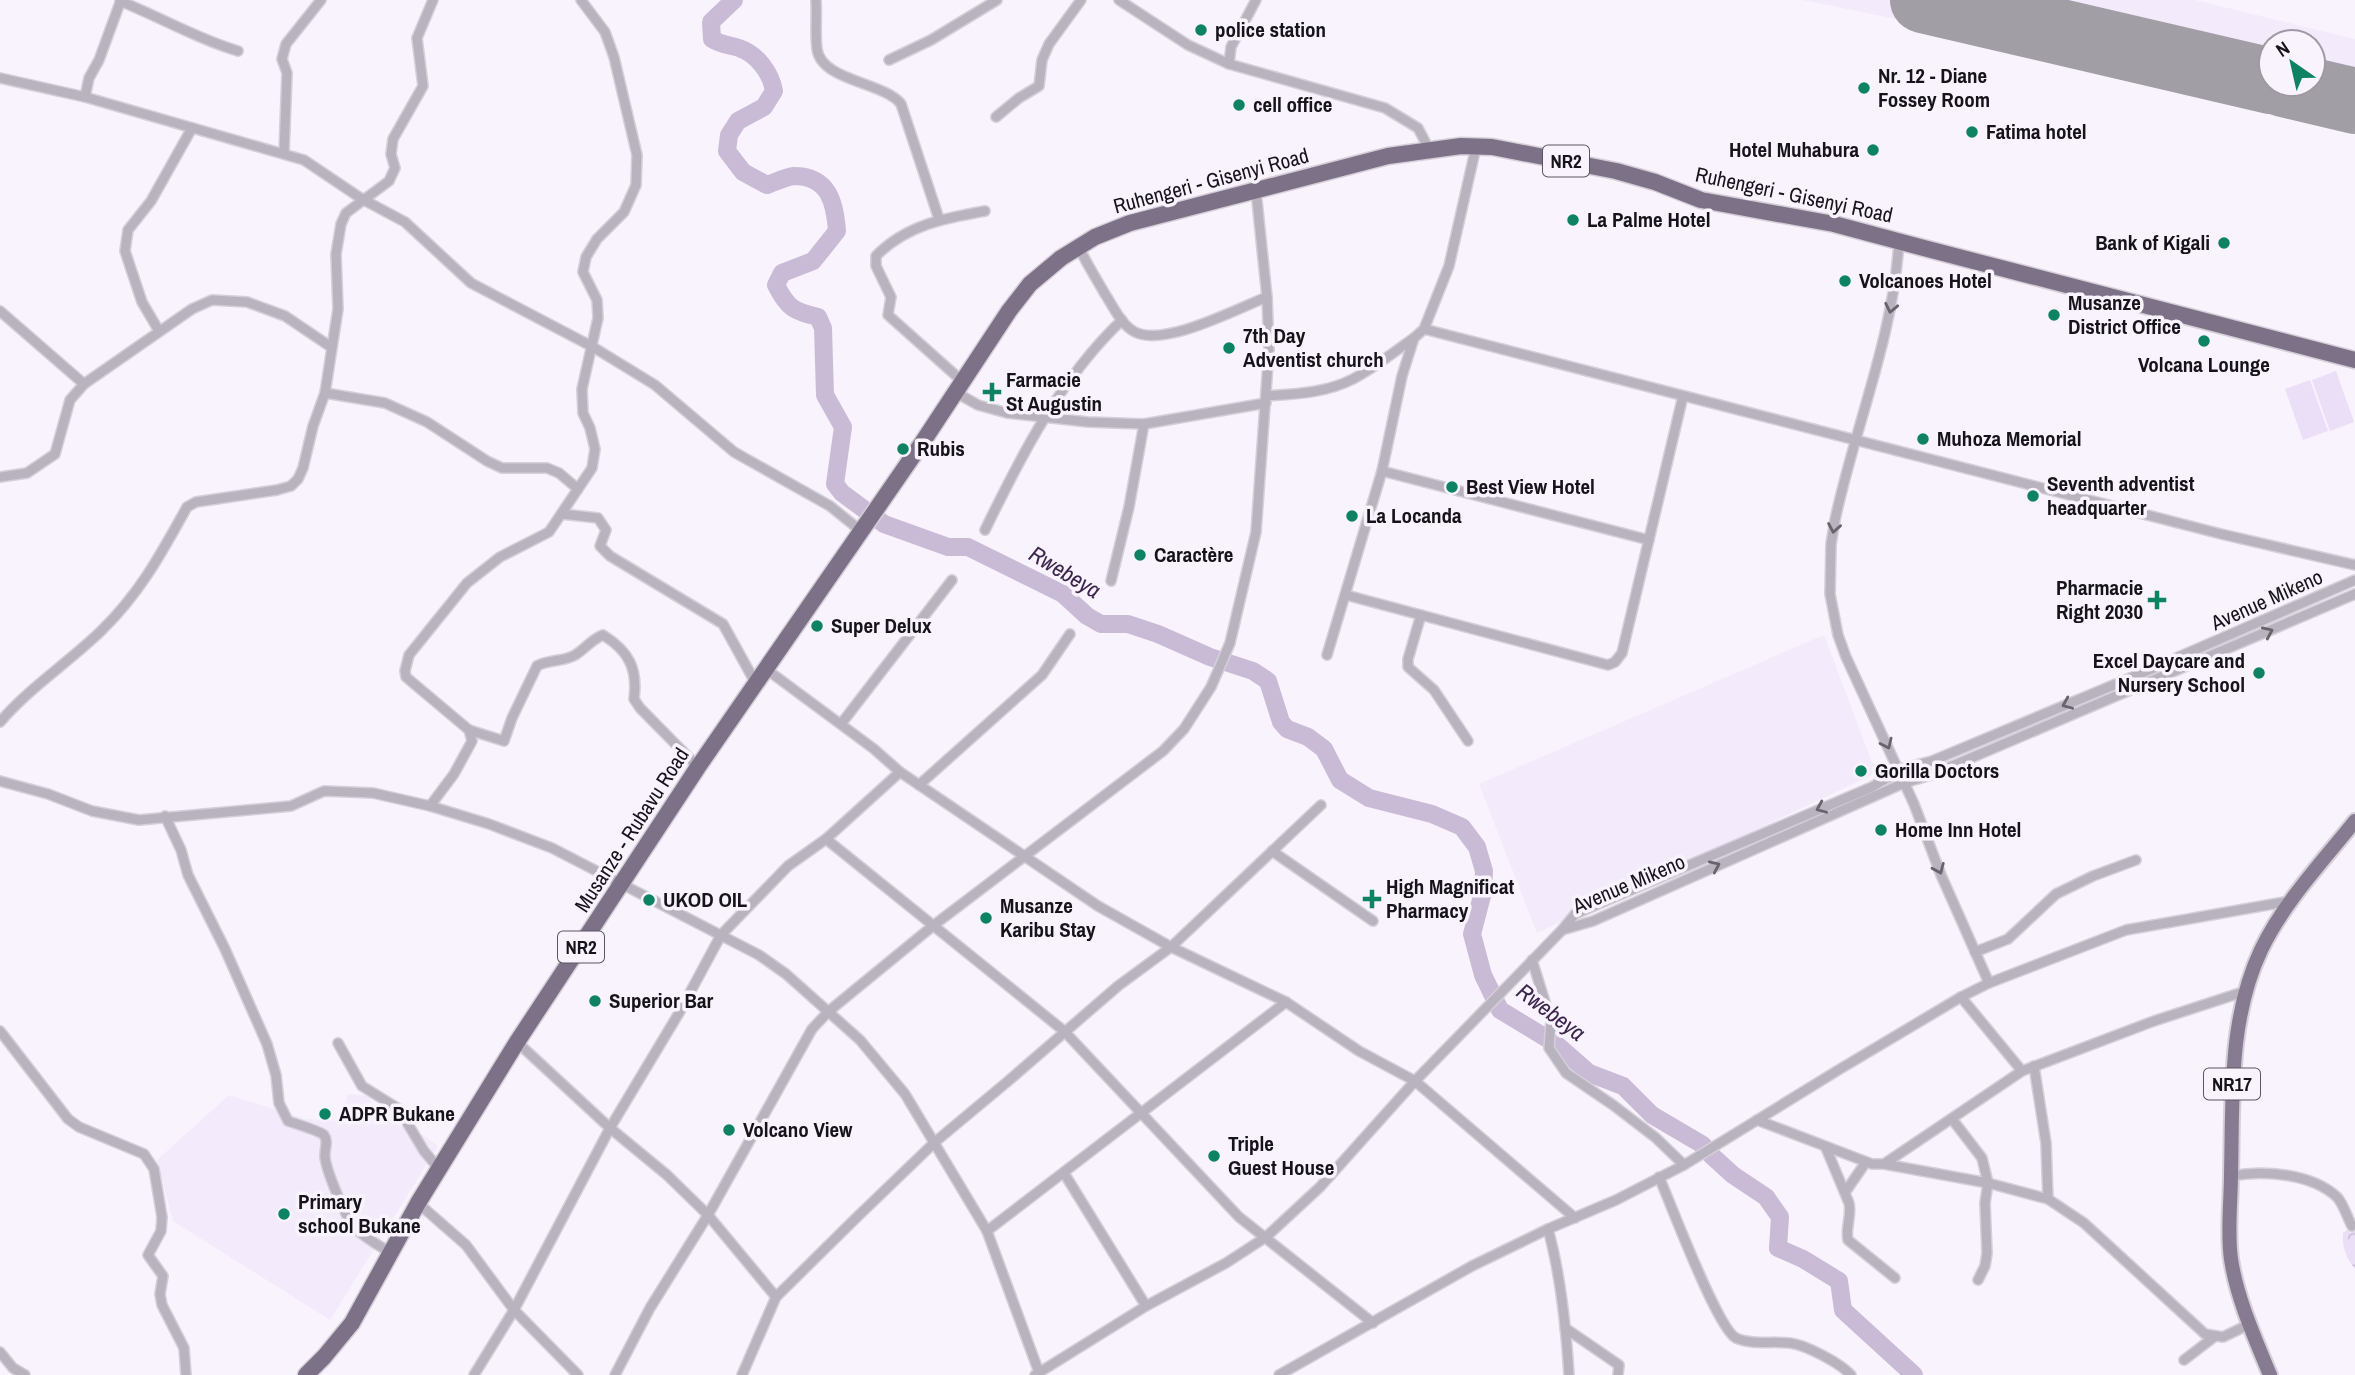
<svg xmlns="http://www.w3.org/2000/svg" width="2355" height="1375" viewBox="0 0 2355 1375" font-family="'Archivo Narrow',sans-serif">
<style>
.built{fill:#f3eafb;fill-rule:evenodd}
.forest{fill:url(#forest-crowns)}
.garden{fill:#ebdef7}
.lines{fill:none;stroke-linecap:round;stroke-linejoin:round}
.river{stroke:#c9bbd6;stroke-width:18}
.runway{stroke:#a29ea6;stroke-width:66}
.minor-casing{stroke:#d4cfd8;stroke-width:12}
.primary-casing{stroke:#d4cfd8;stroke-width:18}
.trunk-casing{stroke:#d4cfd8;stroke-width:19}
.minor{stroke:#b9b3bf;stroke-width:9}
.primary{stroke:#867b90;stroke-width:14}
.trunk{stroke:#7d7188;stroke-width:16}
.oneway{stroke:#68636d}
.poi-dot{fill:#0e8363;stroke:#f8f3fc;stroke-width:2.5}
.labels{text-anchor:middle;stroke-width:7;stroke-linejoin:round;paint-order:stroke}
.shield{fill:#f8f3fc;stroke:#5a565e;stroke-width:2}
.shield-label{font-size:19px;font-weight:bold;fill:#17131b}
.poi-label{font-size:21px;font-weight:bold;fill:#17131b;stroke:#f8f3fc;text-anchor:start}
.street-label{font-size:21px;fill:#17131b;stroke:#f8f3fc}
.water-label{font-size:23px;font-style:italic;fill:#3c264c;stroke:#f8f3fc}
</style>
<defs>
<pattern id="forest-crowns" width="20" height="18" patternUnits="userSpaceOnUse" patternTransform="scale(1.75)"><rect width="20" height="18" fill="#ebdef7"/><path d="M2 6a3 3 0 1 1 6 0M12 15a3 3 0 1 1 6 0" fill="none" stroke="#c9bed3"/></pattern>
</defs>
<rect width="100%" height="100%" fill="#f8f3fc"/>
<g class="built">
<path d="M1803,0H2195L2355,39V126L2269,109L1961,32ZM2313,42V84H2271V42Z"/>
<polygon points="1824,635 1876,773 1537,933 1479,784"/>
<polygon points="348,1094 370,1096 373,1115 421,1134 438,1146 330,1320 173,1221 157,1160 229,1095 306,1119 343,1121 345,1104"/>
</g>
<path class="forest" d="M2355,1224V1269C2346,1258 2342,1247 2343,1233Z"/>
<g class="garden">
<polygon points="2336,371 2354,422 2330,431 2312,380"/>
<polygon points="2310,380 2328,431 2303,440 2285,389"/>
</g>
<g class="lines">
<g class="river">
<path d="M734,0L711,22L712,39C722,45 729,45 739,48C757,54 771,73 774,91L764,107L738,121L729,135L727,151L743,172L767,185C775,182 786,177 794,176C829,176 835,203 837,231L813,261L782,273L776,285C788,309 794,311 818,317L823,328L825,395L843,427L835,484L842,493L884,524L948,547H968L1063,594L1087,616L1101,624H1128L1158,634L1210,657L1253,671L1268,681L1281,722L1287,729L1308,737L1324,749L1340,780L1369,798L1432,814L1462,827L1477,847L1484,871L1483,892L1472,934L1483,975L1500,1010L1556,1044L1589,1073L1623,1086L1652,1115L1703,1145"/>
<polyline points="1711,1155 1733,1175 1766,1197 1780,1217 1778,1248 1803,1259 1839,1281 1843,1310 1914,1375"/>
</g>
<g class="runway">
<polyline points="1923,0 2271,81"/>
<polyline points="2283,84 2355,101"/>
</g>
<defs>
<g id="minor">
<path d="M816,0C817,16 815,33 817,49C821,81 884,82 901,104L939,219"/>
<polyline points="1119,0 1188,45 1229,64 1231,47 1256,0"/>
<path d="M120,1C160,17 197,39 238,51"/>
<polyline points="889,60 931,40 997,0"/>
<polyline points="1229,64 1385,108 1418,128 1429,149"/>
<polyline points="0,78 85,97 304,160 362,199 405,222 471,283 593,347 655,385 734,452 830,506 861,531"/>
<polyline points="85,97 89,78 99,60 121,0"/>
<polyline points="996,117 1019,98 1039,86 1042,60 1049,44 1081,0"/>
<polyline points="284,153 287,73 282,59 286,44 321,0"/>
<path d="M1899,240C1894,336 1855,426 1835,520L1831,544L1830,594L1838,635L1846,657L1914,804L1941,875L1989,983"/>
<path d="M1079,247C1086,263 1096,278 1105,294C1113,306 1121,325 1135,332C1165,347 1236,309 1267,297"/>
<polyline points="0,311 84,384"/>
<polyline points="1424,329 2221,534 2355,565"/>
<polyline points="159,331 142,302 125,251 128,230 151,201 192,128"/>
<path d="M962,381L888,315L891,297L876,266V256C906,225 945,218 985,211"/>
<polyline points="955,392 978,405 1007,413 1088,422 1144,424 1266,403"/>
<polyline points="325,393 385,403 427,422 487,461 502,468 547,468 559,473 578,489"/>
<path d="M1266,396C1295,394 1326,393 1353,379C1374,368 1394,352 1414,338"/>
<polyline points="1382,471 1649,540"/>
<polyline points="0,477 27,473 55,454 70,400 84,384 192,309 212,300 247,302 285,316 331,347"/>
<polyline points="562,514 598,518 606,530 600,546 610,556 723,624 755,682"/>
<path d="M985,530C1022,454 1060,379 1122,320"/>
<polyline points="1111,581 1129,507 1144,424"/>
<polyline points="1346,595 1608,665 1615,662 1622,653 1683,396"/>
<polyline points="1421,615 1408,659 1408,667 1434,690 1468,741"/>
<polyline points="1327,655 1382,471 1402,376 1414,338 1424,329 1449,266 1476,147"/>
<polyline points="766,669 874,749 900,772 1098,906 1171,947 1286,1002 1359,1051 1415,1081 1575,1218"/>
<path d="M0,722C29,688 69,662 101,631C140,593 161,554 187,507L196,502L277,490L291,486L298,479L303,468L313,426L325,393L338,309L336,254L341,224L346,213L389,181L395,168L391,154L393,139L423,86L417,38L433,0"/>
<polyline points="841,724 952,580"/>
<path d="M469,730L504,741L512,718L537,666C549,659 564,662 575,655C585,649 592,639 603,635C629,651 638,669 634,699L640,708L698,767"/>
<polyline points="0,781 48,794 92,811 139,820 291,806 324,791 373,793 430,806 489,824 552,848 759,955 786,974 860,1040 905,1094 987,1231 1040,1375"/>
<polyline points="919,785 1042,675 1070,634"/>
<polyline points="430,806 454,774 472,741 469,730 406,677 405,671 409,655 467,583 500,557 549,532 592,468 595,449 590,428 583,413 582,389 598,318 597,300 583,272 586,257 597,239 624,212 636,185 637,155 614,57 605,32 581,0"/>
<path d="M165,816L181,850L188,875L225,949L267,1044L276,1075L279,1103L288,1121C296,1124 320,1131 324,1135C329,1142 324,1150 325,1157C326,1170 346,1219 355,1228C365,1238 378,1245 391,1253"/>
<polyline points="826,839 1064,1031 1239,1217 1373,1323"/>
<polyline points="1272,851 1373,921"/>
<polyline points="1562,930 1593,921 1904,783 1931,775 2355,594"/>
<polyline points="1975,952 2008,939 2056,894 2093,876 2136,860"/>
<polyline points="1532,960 1551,1021 1549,1048 1566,1073 1613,1105 1656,1138 1684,1165"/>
<polyline points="1961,997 2022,1071"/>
<polyline points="0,1031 68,1119 79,1127 144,1154 154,1169 162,1217 161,1231 148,1255 163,1276 160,1294 162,1305 184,1348 186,1375"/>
<polyline points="517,1042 610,1128 667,1175 708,1215 776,1297"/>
<polyline points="338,1043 362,1086 399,1109 424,1151 440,1170"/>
<polyline points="2034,1066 2046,1143 2048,1199"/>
<polyline points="1952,1119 1982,1158 1988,1183 1985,1203 1987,1253 1985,1266 1978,1280"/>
<polyline points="1757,1120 1872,1164 1884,1164 2022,1071 2154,1021 2246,991"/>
<path d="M1826,1148L1849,1203C1852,1216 1845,1228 1848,1240L1895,1278"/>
<polyline points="1884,1164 1988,1183 2048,1199 2084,1223 2205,1334 2223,1337 2250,1324"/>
<polyline points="1064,1173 1146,1306"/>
<path d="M2231,1176C2263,1170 2311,1173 2337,1197C2343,1203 2347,1217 2352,1226"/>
<path d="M1659,1177C1671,1204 1717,1328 1736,1338C1751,1345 1773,1341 1790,1343C1806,1345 1840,1363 1851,1375"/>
<polyline points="1846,1191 1866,1162"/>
<polyline points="418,1203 466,1245 514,1310 578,1375"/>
<path d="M1548,1229C1561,1276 1566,1326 1569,1375"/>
<polyline points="987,1231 1286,1002"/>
<polyline points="1565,1328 1619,1365 1618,1375"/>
<polyline points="0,1352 13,1368 25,1375"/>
<polyline points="2184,1360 2214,1337"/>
<polyline points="474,1375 514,1310 610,1128 679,1013 721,935 788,866 826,839 900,772"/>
<polyline points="615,1375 650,1308 708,1215 812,1029 829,1011 934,925 1163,751 1184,729 1211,687 1230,643 1256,532 1269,349 1267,297 1256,191"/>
<polyline points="742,1375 776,1297 855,1219 935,1142 1007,1082 1118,986 1171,947 1321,805"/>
<polyline points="1035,1375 1146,1306 1226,1263 1266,1237 1320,1187 1415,1081 1562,930 1575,914 1872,787 1904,768 1932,761 2135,676 2355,580"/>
<polyline points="1279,1375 1472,1266 1548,1229 1616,1200 1684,1165 1840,1069 1961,997 1989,983 2126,930 2290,901"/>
</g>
<path id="primary" d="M2270,1375C2255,1338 2237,1299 2231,1259C2227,1232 2231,1202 2231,1174C2233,1099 2228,1020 2261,950C2284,902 2323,861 2355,821"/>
<polyline id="trunk" points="306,1375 324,1357 352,1323 418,1203 517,1042 698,767 922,443 1009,311 1030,284 1061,258 1095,237 1130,223 1388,156 1461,146 1492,147 1616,171 1655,182 1701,200 1834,224 1920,247 2355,360"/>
</defs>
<use href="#minor" class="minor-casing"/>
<use href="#primary" class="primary-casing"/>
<use href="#trunk" class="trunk-casing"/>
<use href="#minor" class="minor"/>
<use href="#primary" class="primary"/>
<use href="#trunk" class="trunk"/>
</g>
<defs><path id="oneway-chevron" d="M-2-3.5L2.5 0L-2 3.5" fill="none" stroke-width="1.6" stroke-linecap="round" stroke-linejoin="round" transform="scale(1.75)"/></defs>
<g class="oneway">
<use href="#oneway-chevron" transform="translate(1891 308) rotate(102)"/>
<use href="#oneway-chevron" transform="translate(1834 528) rotate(100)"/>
<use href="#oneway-chevron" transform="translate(2268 632) rotate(-24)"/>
<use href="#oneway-chevron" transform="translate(2067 704) rotate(157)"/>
<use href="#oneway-chevron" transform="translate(1887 744) rotate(65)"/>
<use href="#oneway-chevron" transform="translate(1821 808) rotate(157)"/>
<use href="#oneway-chevron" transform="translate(1715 866) rotate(-24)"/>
<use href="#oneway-chevron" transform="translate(1939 869) rotate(67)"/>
</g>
<g class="poi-dot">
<circle cx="1201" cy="30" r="7"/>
<circle cx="1864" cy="88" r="7"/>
<circle cx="1239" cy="105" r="7"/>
<circle cx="1972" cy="132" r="7"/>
<circle cx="1873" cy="150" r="7"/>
<circle cx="1573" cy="220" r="7"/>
<circle cx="2224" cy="243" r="7"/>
<circle cx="1845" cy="281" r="7"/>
<circle cx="2054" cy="315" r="7"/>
<circle cx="2204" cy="341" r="7"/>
<circle cx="1229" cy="348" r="7"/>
<path d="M988.5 381.5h7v7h7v7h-7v7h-7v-7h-7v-7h7z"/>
<circle cx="1923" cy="439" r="7"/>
<circle cx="903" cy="449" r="7"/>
<circle cx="1452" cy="487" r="7"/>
<circle cx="2033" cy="496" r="7"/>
<circle cx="1352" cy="516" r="7"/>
<circle cx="1140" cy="555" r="7"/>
<path d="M2153.5 589.5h7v7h7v7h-7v7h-7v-7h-7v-7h7z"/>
<circle cx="817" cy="626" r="7"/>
<circle cx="2259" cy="673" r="7"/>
<circle cx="1861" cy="771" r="7"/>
<circle cx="1881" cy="830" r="7"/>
<path d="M1368.5 888.5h7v7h7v7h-7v7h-7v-7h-7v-7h7z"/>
<circle cx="649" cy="900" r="7"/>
<circle cx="986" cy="918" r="7"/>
<circle cx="595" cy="1001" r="7"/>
<circle cx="325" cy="1114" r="7"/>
<circle cx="729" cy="1130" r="7"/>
<circle cx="1214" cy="1156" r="7"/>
<circle cx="284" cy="1214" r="7"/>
</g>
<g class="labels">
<g class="shield">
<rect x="1543" y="145.5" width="46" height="31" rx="5"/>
<rect x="558" y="931.5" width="46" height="31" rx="5"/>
<rect x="2204" y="1068.5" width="56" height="31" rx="5"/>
</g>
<g class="shield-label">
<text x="1566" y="168">NR2</text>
<text x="581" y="954">NR2</text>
<text x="2232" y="1091">NR17</text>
</g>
<g class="poi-label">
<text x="1215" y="37">police station</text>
<text x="1878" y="83">Nr. 12 - Diane<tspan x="1878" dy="24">Fossey Room</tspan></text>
<text x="1253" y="112">cell office</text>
<text x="1986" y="139">Fatima hotel</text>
<text x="1859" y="157" text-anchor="end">Hotel Muhabura</text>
<text x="1587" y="227">La Palme Hotel</text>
<text x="2210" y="250" text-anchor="end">Bank of Kigali</text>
<text x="1859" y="288">Volcanoes Hotel</text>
<text x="2068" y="310">Musanze<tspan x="2068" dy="24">District Office</tspan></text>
<text x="1243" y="343">7th Day<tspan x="1243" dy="24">Adventist church</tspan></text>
<text x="2204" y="372" text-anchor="middle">Volcana Lounge</text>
<text x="1006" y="387">Farmacie<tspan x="1006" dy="24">St Augustin</tspan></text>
<text x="1937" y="446">Muhoza Memorial</text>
<text x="917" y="456">Rubis</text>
<text x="2047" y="491">Seventh adventist<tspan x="2047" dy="24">headquarter</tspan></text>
<text x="1466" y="494">Best View Hotel</text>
<text x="1366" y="523">La Locanda</text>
<text x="1154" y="562">Caractère</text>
<text x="2143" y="595" text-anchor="end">Pharmacie<tspan x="2143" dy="24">Right 2030</tspan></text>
<text x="831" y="633">Super Delux</text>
<text x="2245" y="668" text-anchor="end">Excel Daycare and<tspan x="2245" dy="24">Nursery School</tspan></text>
<text x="1875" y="778">Gorilla Doctors</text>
<text x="1895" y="837">Home Inn Hotel</text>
<text x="1386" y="894">High Magnificat<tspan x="1386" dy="24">Pharmacy</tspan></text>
<text x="663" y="907">UKOD OIL</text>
<text x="1000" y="913">Musanze<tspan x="1000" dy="24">Karibu Stay</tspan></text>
<text x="609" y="1008">Superior Bar</text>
<text x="339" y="1121">ADPR Bukane</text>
<text x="743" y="1137">Volcano View</text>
<text x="1228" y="1151">Triple<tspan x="1228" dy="24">Guest House</tspan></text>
<text x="298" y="1209">Primary<tspan x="298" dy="24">school Bukane</tspan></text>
</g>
<g class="street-label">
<text transform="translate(1211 181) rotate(-15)" y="7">Ruhengeri - Gisenyi Road</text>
<text transform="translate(1794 195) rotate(12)" y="7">Ruhengeri - Gisenyi Road</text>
<text transform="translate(2267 600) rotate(-24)" y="7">Avenue Mikeno</text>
<text transform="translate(632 830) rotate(-57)" y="7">Musanze - Rubavu Road</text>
<text transform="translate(1629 884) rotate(-23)" y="7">Avenue Mikeno</text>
</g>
<g class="water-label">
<text transform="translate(1065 572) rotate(31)" y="8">Rwebeya</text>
<text transform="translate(1551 1012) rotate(37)" y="8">Rwebeya</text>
</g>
</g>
<g transform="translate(2292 63) rotate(326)"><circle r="33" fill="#f8f3fc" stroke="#9e99a2" stroke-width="2"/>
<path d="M0-5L12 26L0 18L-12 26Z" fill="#0e8363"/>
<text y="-10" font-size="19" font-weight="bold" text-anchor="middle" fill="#17131b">N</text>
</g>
</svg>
